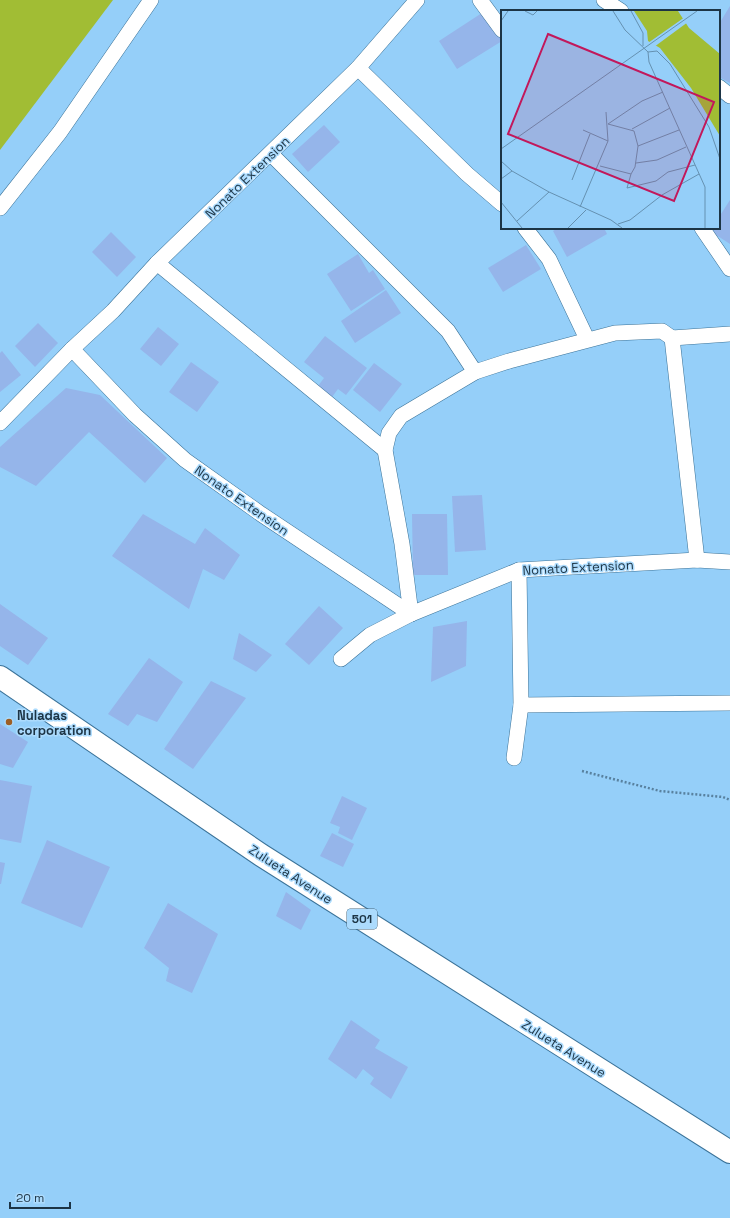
<svg xmlns="http://www.w3.org/2000/svg" width="730" height="1218" viewBox="0 0 730 1218" font-family="'Space Grotesk',sans-serif">
<style>
.water{fill:#a1bd34}
.building{fill:#95b5ea}
.lines{fill:none;stroke-linecap:round;stroke-linejoin:round}
.minor-casing{stroke:#3b7399;stroke-width:16}
.primary-casing{stroke:#3b7399;stroke-width:24}
.path{stroke:#58819f;stroke-width:2.5;stroke-dasharray:2 2;stroke-linecap:butt}
.minor{stroke:#fff;stroke-width:15}
.primary{stroke:#fff;stroke-width:22}
.poi-dot{fill:#9d5f24;stroke:#acdbfd;stroke-width:1.5}
.labels{text-anchor:middle;stroke-width:3;stroke-linejoin:round;paint-order:stroke}
.shield{fill:#acdbfd;stroke:#47667c;stroke-width:1}
.shield-label{font-size:12px;font-weight:bold;fill:#1c3445}
.street-label{font-size:13px;fill:#1c3445;stroke:#acdbfd}
.poi-label{font-size:13px;font-weight:bold;fill:#1c3445;stroke:#acdbfd;text-anchor:start}
.inset-road{fill:none;stroke:#6591b1;stroke-width:1}
.view{fill:#c2185b;fill-opacity:0.15;stroke:#c2185b;stroke-width:2}
.inset-edge{fill:none;stroke:#1c3445;stroke-width:2}
</style>
<rect width="100%" height="100%" fill="#95cff9"/>
<polygon class="water" points="0,0 113,0 0,150"/>
<g class="building">
<polygon points="730,6 730,83 719,77 719,24"/>
<polygon points="485,11 502,41 457,69 439,41"/>
<polygon points="324,125 340,142 308,172 292,154"/>
<polygon points="730,200 730,244 710,231 712,228 719,228 719,217"/>
<polygon points="558,228 604,228 607,234 567,257 553,231"/>
<polygon points="111,232 136,257 117,277 92,252"/>
<polygon points="526,245 541,269 503,292 488,268"/>
<polygon points="358,254 369,273 373,270 385,289 351,311 327,274"/>
<polygon points="386,290 401,313 355,343 341,321"/>
<polygon points="38,323 58,343 35,367 15,346"/>
<polygon points="158,327 179,344 161,366 140,349"/>
<polygon points="325,336 367,368 346,395 338,389 332,397 318,386 324,378 304,362"/>
<polygon points="2,351 21,375 0,392 0,353"/>
<polygon points="191,362 219,382 197,412 169,392"/>
<polygon points="374,363 402,384 380,412 353,390"/>
<polygon points="66,388 100,395 167,458 145,483 89,432 36,486 0,467 0,447"/>
<polygon points="482,495 486,550 455,552 452,496"/>
<polygon points="143,514 195,544 205,528 240,555 224,580 203,569 189,609 112,556"/>
<polygon points="412,514 447,514 448,575 413,575"/>
<polygon points="0,604 48,638 28,665 0,646"/>
<polygon points="319,606 343,628 309,665 285,644"/>
<polygon points="467,621 466,666 431,682 433,627"/>
<polygon points="239,633 272,655 256,672 233,659"/>
<polygon points="149,658 183,682 157,722 137,714 128,726 108,714"/>
<polygon points="211,681 246,698 193,769 164,749"/>
<polygon points="0,724 28,742 13,768 0,764"/>
<polygon points="0,780 32,786 21,843 0,839"/>
<polygon points="342,796 367,808 352,840 338,833 340,827 330,823"/>
<polygon points="332,833 354,844 343,867 320,856"/>
<polygon points="47,840 110,867 82,928 21,903"/>
<polygon points="0,862 5,863 1,884 0,884"/>
<polygon points="286,892 311,910 301,930 276,916"/>
<polygon points="168,903 218,934 192,993 166,981 169,968 144,948"/>
<polygon points="351,1020 380,1040 375,1048 408,1067 391,1099 370,1084 374,1078 363,1069 356,1079 328,1059"/>
</g>
<g class="lines">
<defs>
<g id="minor">
<polyline points="480,0 502,30"/>
<polyline points="604,0 621,11"/>
<polyline points="358,68 467,174 502,204"/>
<polyline points="719,87 730,96"/>
<polyline points="271,154 448,331 475,372"/>
<polyline points="0,208 60,132 151,0"/>
<polyline points="525,228 549,259 587,339"/>
<polyline points="702,228 730,269"/>
<polyline points="157,263 385,450"/>
<polyline points="672,338 730,334"/>
<polyline points="72,349 135,415 185,460 261,514 411,614"/>
<polyline points="0,423 72,349 113,311 157,263 358,68 417,0"/>
<polyline points="411,614 402,544 385,450 389,433 401,416 475,372 509,361 615,333 662,331 672,338 697,560"/>
<polyline points="341,659 370,635 411,614 519,570 697,560 730,562"/>
<polyline points="521,705 730,703"/>
<polyline points="514,758 521,705 519,570"/>
</g>
<polyline id="primary" points="0,677 261,855 730,1152"/>
</defs>
<use href="#minor" class="minor-casing"/>
<use href="#primary" class="primary-casing"/>
<polyline class="path" points="582,771 660,791 723,797 730,800"/>
<use href="#minor" class="minor"/>
<use href="#primary" class="primary"/>
</g>
<circle class="poi-dot" cx="9" cy="722" r="4"/>
<g class="labels">
<rect class="shield" x="347" y="909" width="30" height="20" rx="3"/>
<g class="shield-label">
<text x="362" y="923">501</text>
</g>
<g class="street-label">
<text transform="translate(247 177) rotate(-44)" y="5">Nonato Extension</text>
<text transform="translate(242 500) rotate(35)" y="5">Nonato Extension</text>
<text transform="translate(578 567) rotate(-3)" y="5">Nonato Extension</text>
<text transform="translate(291 874) rotate(33)" y="5">Zulueta Avenue</text>
<text transform="translate(564 1048) rotate(32)" y="5">Zulueta Avenue</text>
</g>
<g class="poi-label">
<text x="17" y="720">Nuladas<tspan x="17" dy="15">corporation</tspan></text>
</g>
</g>
<g transform="translate(501 10)">
<rect width="219" height="219" fill="#95cff9"/>
<path d="M133,1H177L188,18L219,44V126L190,78L159,38L147,31L146,21Z" fill="#a1bd34"/>
<path d="M184,7L187,12L153,37L147,33Z" fill="#95cff9"/>
<path class="inset-road" d="M24,1L32,5L36,1M112,1L124,20L147,42L148,52L204,177V218M130,1L142,23V36M0,11L7,1M147,42L156,41L169,54L208,117L219,149M107,114L141,91L162,82M131,119L169,98M82,120L107,131M137,136L178,120M0,139L196,1M0,151L11,161L48,182L110,210L121,218M135,153L156,150L185,137M99,156L130,164L134,157L137,136L133,121L107,114M130,164L126,178L155,171L167,162L194,155M0,169L11,161M71,170L89,124M0,192L21,218M79,197L107,131L105,102M16,211L48,182M117,214L129,210L161,185L198,164M67,218L85,200"/>
<path class="view" d="M47,24L213,92L173,191L7,124Z"/>
<rect width="219" height="219" class="inset-edge"/>
</g>
<path d="M10 1202v6h60v-6" fill="none" stroke="#1c3445" stroke-width="2"/>
<text x="16" y="1202" font-size="12" fill="#1c3445" stroke="#acdbfd" stroke-width="3" paint-order="stroke">20 m</text>
</svg>
